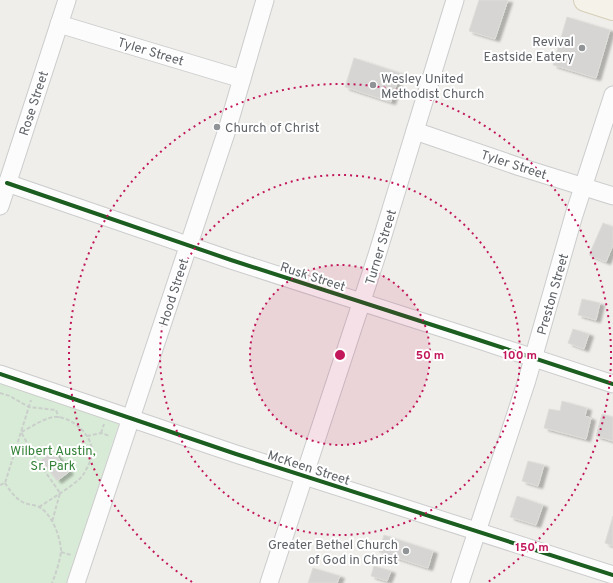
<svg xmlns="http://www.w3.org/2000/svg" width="613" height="583" viewBox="0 0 613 583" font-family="Overpass,sans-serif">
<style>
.green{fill:#d8ebd6}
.building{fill:#d6d5d3;stroke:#deddd9;filter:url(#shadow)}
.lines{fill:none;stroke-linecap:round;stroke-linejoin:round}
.minor-casing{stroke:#cbcccc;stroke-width:19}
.major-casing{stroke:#d7ceb8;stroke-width:24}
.path{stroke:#cacfcc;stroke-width:2;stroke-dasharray:4 2;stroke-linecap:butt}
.minor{stroke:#fdfcfc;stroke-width:17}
.major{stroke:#f4f2e9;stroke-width:22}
.cycleway-casing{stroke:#fff;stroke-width:6}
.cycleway{stroke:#1b5e20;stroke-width:4}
.ring{fill:none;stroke:#c2185b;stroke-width:2;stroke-dasharray:2 4}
.poi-dot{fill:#919496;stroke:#fff;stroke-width:1.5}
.labels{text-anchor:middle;stroke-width:4;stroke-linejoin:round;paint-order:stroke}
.poi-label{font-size:13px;fill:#5f6368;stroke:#fff;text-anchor:end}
.street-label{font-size:13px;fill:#5f6368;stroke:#fff}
.park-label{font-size:13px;fill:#348238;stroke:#fff}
.centre{fill:#c2185b;stroke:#fff;stroke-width:2}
.ring-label{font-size:12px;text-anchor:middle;font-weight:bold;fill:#c2185b;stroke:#fff;stroke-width:4;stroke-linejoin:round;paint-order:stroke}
</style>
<defs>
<filter id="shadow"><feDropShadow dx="4.5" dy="2.5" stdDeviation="1" flood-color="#0004"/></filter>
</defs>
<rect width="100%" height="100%" fill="#efeeea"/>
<polygon class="green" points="0,383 119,423 67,583 0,583"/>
<g class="building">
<polygon points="479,0 508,0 495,39 469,31"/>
<polygon points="567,17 610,30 596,78 553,65"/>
<polygon points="354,58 400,73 391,102 345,87"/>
<polygon points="603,223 613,227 613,245 606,262 589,255"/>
<polygon points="582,299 600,303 596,320 578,315"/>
<polygon points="573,329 589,334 584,349 568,343"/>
<polygon points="562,401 587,408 585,416 591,418 586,439 544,428 549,409 560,411"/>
<polygon points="602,414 613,417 613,441 596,436"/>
<polygon points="53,451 69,472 57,481 41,460"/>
<polygon points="528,461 544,465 538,486 522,481"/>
<polygon points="517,496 543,505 536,525 510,517"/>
<polygon points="613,516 613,546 605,543"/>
<polygon points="384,535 433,551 428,568 379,552"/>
<polygon points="374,566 391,571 387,581 371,576"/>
<polygon points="313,568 340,576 337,583 308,583"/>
</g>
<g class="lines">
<defs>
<g id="minor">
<polyline points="59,24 242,79"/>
<polyline points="415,131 520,167 613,196"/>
<polyline points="7,183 231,260 479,340 613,384"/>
<polyline points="0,206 67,0"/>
<polyline points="0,374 236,454 613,575"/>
<polyline points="76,583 227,130 265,0"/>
<polyline points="269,583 377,255 455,0"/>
<polyline points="460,583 527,380 574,215 613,95"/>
</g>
<polyline id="major" points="585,0 613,9"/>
</defs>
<use href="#minor" class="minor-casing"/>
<use href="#major" class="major-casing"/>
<g class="path">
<polyline points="0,393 10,396 29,407 56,410 59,418"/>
<polyline points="101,433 104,424"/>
<polyline points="87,436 101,433 110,436"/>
<path d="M5,483C9,489 14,497 21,501C26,505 33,504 39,507C52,514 60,536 61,550C61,558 55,576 52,583"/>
<polyline points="0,485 5,483 31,400"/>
<path d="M39,507C48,501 78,483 83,475C86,470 91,461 92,455C94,437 75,419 58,417C46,416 32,427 21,432L35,457L60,493L52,522"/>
<polyline points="61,552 71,555"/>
</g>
<use href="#minor" class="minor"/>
<use href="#major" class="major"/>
<defs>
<g id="cycleway">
<polyline points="7,183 231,260 479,340 613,384"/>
<polyline points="0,374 236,454 613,575"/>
</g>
</defs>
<use href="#cycleway" class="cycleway-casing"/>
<use href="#cycleway" class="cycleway"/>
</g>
<circle cx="340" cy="355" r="90" fill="#c2185b" fill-opacity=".12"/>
<g class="ring">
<circle cx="340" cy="355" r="90"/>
<circle cx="340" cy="355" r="180"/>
<path d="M192 582A271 271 0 1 1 488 582"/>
</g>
<g class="poi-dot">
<circle cx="582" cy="48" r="4"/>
<circle cx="373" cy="85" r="4"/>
<circle cx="217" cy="127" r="4"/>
<circle cx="406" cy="551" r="4"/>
</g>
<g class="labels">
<g class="poi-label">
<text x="574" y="46">Revival<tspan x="574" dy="15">Eastside Eatery</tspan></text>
<text x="381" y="83" text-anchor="start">Wesley United<tspan x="381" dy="15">Methodist Church</tspan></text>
<text x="225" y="132" text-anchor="start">Church of Christ</text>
<text x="398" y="549">Greater Bethel Church<tspan x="398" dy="15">of God in Christ</tspan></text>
</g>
<g class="street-label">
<text transform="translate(151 51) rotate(17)" y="5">Tyler Street</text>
<text transform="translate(33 103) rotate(-72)" y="5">Rose Street</text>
<text transform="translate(514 164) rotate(18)" y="5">Tyler Street</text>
<text transform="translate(380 247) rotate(-73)" y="5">Turner Street</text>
<text transform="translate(313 276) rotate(18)" y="5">Rusk Street</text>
<text transform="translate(173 292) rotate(-72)" y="5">Hood Street</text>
<text transform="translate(552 294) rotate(-74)" y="5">Preston Street</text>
<text transform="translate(309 467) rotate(18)" y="5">McKeen Street</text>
</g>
<g class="park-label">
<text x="53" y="455">Wilbert Austin,<tspan x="53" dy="15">Sr. Park</tspan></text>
</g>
</g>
<circle cx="340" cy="355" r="6" class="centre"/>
<g class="ring-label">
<text x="430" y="359">50 m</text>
<text x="520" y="359">100 m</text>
<text x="532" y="551">150 m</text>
</g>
</svg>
